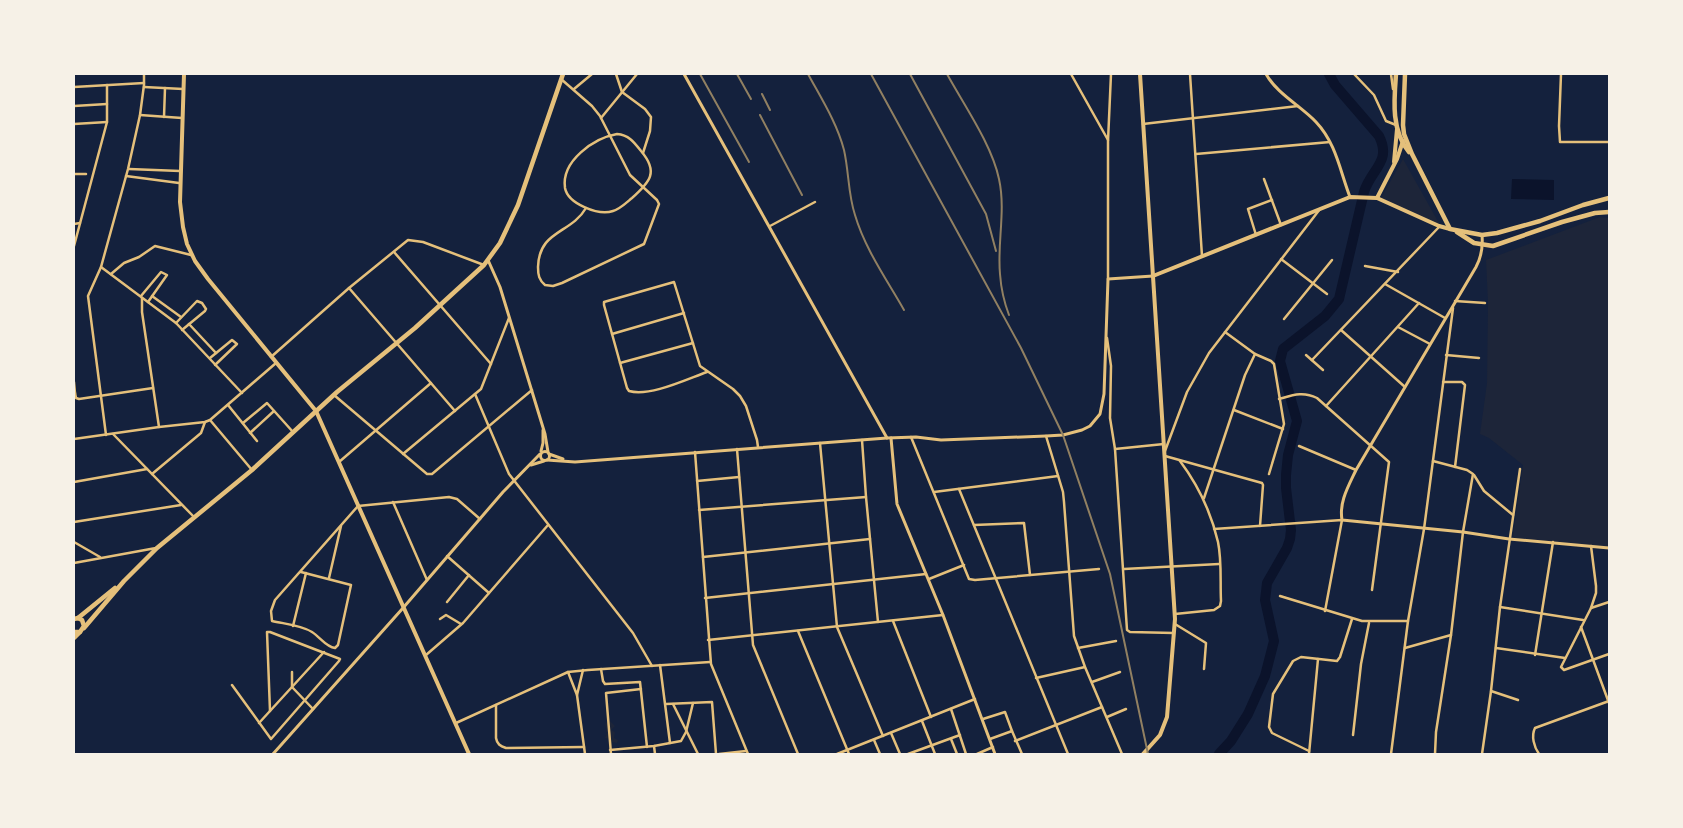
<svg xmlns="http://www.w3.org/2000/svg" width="1683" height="828" viewBox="0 0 1683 828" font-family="'Space Grotesk',sans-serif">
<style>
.green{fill:#1d2539}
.water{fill:#0b132b}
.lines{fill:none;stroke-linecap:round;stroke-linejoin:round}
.river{stroke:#0b132b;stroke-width:10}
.minor{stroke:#e5c07b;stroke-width:2.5}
.tertiary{stroke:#e5c07b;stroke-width:3}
.secondary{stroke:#e5c07b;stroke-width:4}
.primary{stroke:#e5c07b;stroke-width:4.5}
.trunk{stroke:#e5c07b;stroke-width:4.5}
.rail{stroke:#918062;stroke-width:2}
</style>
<rect width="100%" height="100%" fill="#14213d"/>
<g class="green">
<polygon points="1403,159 1440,225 1381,198"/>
<polygon points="1600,217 1609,218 1609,549 1514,538 1513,535 1523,465 1489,438 1480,434 1487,383 1488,303 1486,260"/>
<polygon points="609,720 615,726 611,730 615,732 614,738 618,740 617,743 612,742 612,748 608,745 610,739 605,738 607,733 605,724"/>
</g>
<polygon class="water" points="1512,179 1554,180 1554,200 1511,199"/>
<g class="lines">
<path class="river" d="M1219,754L1231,741L1248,714L1265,676L1274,641L1265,600L1266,592L1267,583L1287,548L1290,539L1291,530L1286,488V475L1288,455L1297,421L1280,361L1283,349L1325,316L1339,299L1364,192C1371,169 1392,162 1379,136L1335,85L1329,74"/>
<g class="minor">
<polyline points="616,74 622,92 645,109 651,117 650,131 643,153"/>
<polyline points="1071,74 1108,140"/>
<polyline points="1190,74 1202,256"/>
<polyline points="1354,74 1374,95 1386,121 1396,125"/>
<polyline points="1391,74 1393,89"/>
<polyline points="1561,74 1559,126 1560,142 1609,142"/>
<path d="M561,79L592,106L600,116L630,175L657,200L659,204L644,244L562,283L553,286L545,285C539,280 538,275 538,267C539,230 571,234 586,208"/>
<polyline points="74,87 144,83"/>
<polyline points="144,87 183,89"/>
<polyline points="574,89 592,74"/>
<polyline points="74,106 107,104"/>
<polyline points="140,115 182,118"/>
<polyline points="164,117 165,88"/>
<polyline points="601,118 637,74"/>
<polyline points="74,124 107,122"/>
<polyline points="1143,124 1298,106"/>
<path d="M617,134C629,135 634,142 641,151C659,172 650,182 632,198C626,203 620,209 613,211C599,216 568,204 565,188C561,161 594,138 617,134Z"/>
<polyline points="1196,154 1330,142"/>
<polyline points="129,169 180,171"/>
<polyline points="74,174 86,174"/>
<polyline points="126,176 179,183"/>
<polyline points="1264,179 1281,225"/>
<polyline points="74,224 80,223"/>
<polyline points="770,226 815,202"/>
<polyline points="1256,235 1248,209 1272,200"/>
<polyline points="74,246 107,122 107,85"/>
<polyline points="394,252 491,364"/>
<polyline points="1281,259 1327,294"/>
<polyline points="1365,266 1398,272"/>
<polyline points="101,267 176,323 242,393"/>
<polyline points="111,274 124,263 139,257 155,246 191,255"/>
<polyline points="1108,279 1108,141 1111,74"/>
<polyline points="1385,284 1445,318"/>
<polyline points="349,288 455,411"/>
<polyline points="141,296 161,272 167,275 148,302"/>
<polyline points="152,296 181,317"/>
<polyline points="142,298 142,312 159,427"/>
<polyline points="1455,301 1485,303"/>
<polyline points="509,318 481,389 475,394 509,474 633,633 652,666"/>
<polyline points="1284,319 1332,260"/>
<polyline points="176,323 197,301 202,303 206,309 205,311 182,330"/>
<polyline points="189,324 216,353"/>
<polyline points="1398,327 1430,344"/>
<polyline points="1341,330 1405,387"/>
<polyline points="1225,332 1255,354 1271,361 1274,364 1284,424 1269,474"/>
<polyline points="612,334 684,313"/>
<polyline points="1107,338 1111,366 1110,418 1115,449 1127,630 1130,632 1174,633"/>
<polyline points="1306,355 1323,370"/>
<polyline points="1446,355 1479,358"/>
<polyline points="271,357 349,288 408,240 423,242 484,265"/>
<polyline points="210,358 232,340 237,344 215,365"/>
<polyline points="1312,360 1439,227"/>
<polyline points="620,363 693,343"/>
<path d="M707,372C687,379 650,397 629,391L627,388L604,305V302L674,282L700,366L733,389L740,396L746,406L757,440L758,447"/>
<polyline points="74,382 75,393"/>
<polyline points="1443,382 1462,382 1465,385 1455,467"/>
<polyline points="75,393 76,398 79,399 153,388"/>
<polyline points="334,395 427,474 432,474 532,390"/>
<path d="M1279,399C1293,395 1303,391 1317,398L1389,462L1372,590"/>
<polyline points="228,405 257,441"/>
<polyline points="1326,406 1419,303"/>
<polyline points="1234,410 1283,429"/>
<polyline points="210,420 252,470"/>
<polyline points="243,423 267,403 293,432"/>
<polyline points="250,433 274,411"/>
<polyline points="113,434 194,517"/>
<polyline points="106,435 88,296 101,267 128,169 140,115 144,85 144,74"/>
<polyline points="1046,436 1063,492 1064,502 1074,636 1085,667 1122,754"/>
<polyline points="911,437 969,579 975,580 1099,569"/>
<polyline points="74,439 159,427 205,422 210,420 276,363"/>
<polyline points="862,440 866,497 878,622"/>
<polyline points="820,443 837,627 883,736"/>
<polyline points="1299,446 1356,470"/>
<polyline points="737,449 753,645 798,754"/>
<polyline points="1115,449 1164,444"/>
<polyline points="1165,451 1187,392 1209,353 1320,209"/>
<polyline points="695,452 711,664 748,754"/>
<polyline points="403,454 475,394"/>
<polyline points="1165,456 1262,483 1263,485 1260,526"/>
<polyline points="1433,461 1467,470 1473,474 1463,532 1451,635 1436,732 1435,754"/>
<polyline points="339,462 431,383"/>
<polyline points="152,474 201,433 205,422"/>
<polyline points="1474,475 1484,491 1513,515"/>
<polyline points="697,481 739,477"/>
<polyline points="74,482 147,469"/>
<polyline points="959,489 1068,754"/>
<polyline points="934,492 1058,476"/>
<polyline points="1204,498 1245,375 1255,354"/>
<polyline points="393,502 427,580"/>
<polyline points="699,510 866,497"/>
<polyline points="74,522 181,505"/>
<polyline points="974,525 1024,523 1030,575"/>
<polyline points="1214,529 1342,520 1325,611"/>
<polyline points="74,542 100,557"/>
<polyline points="1591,546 1596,586 1596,593 1591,608 1561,667 1564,670 1609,654"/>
<polyline points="447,556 489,593"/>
<polyline points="703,557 870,539"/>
<polyline points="74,563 156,548"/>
<polyline points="1124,569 1219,564"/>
<path d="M301,572L351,585L338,645L335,648C326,647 320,637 312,632C301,625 285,624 272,621L271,611L275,600L358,506L449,497L457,499L480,519"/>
<polyline points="329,578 341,526"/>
<polyline points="929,579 964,565"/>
<polyline points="1280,596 1362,621 1408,621"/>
<polyline points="705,598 926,574"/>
<polyline points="447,602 469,575"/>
<polyline points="1500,607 1583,620"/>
<polyline points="1591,608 1609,602"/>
<path d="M1175,614L1214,610L1220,606L1221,601C1220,582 1222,561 1218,542C1211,512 1198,485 1180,461"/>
<polyline points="440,619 446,615 461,624"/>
<polyline points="893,621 931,717"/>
<polyline points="1175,624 1206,643 1204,669"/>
<polyline points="293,626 306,573"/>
<polyline points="1581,627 1609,703"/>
<polyline points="798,631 849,754"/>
<polyline points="708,640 943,615"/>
<polyline points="1078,648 1116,641"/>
<polyline points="1405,648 1451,635"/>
<polyline points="1496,648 1565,658"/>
<polyline points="426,655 463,623 548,525"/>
<polyline points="1535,655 1553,542"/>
<polyline points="660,665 670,743"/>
<polyline points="601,669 603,681 605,684 640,682 647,747"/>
<polyline points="292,672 292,687 313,709"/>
<polyline points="568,672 577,695 583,670"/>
<polyline points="1036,678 1085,667"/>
<polyline points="1092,682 1120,672"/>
<polyline points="232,685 271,739 339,661 340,659 270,632 267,632 270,711"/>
<polyline points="1491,691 1518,700"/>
<polyline points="577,695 585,754"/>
<polyline points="666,704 712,702 716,754"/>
<polyline points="673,704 698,754"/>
<path d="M496,705V738C497,744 500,746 506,748L584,747"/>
<polyline points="951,709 966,754"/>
<polyline points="1107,717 1126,709"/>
<polyline points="983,719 1005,712 1012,731"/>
<polyline points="922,721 935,754"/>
<polyline points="259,723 324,652"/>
<polyline points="456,723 568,672 588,670 710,662"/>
<polyline points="891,733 900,754"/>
<polyline points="1353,735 1361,664 1369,623"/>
<polyline points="951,739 957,754"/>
<polyline points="990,739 1012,731 1022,754"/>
<polyline points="874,740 880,754"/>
<polyline points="1015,741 1102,707"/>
<polyline points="654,746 655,754"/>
<polyline points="610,750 654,746 681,741 686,732 693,703"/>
<polyline points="1309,751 1272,733 1269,727 1273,694 1293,661 1301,657 1337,661 1340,657 1352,619"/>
<polyline points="611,754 606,693 641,689"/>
<polyline points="719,754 746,751"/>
<polyline points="837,754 975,699"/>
<polyline points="908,754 960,735"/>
<polyline points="977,754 993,747"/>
<polyline points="1309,754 1318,659"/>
<polyline points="1391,754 1408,621 1424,529 1453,308"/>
<polyline points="1482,754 1491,691 1500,607 1520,469"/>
<path d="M1539,754C1534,747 1531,736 1535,728L1609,701"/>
</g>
<g class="tertiary">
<polyline points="684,74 887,438"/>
<path d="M1266,74C1277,94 1301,106 1316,122C1336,143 1340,171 1350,197"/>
<path d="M1482,235C1483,247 1482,256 1476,267L1356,470C1348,487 1339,502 1342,520L1463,532L1509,539L1609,548"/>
<polyline points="488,260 500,287 545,434 548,452"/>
<polyline points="891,438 897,504 943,615 995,754"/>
<polyline points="541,451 543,443 543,430"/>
<circle cx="545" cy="456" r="4.5"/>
<polyline points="549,454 563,459"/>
<polyline points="547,460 575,462 887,438 916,437 941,440 1046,436 1063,435 1082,430 1090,426 1100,414 1104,394 1108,279 1153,276"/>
<polyline points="531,465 544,461"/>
<polyline points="273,754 403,608 503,492 540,454"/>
</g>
<g class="secondary">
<polyline points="184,74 180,202 183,227 187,244 195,261 208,279 316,411 469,754"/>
<polyline points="1140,74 1175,619 1167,717 1160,735 1143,754"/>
<polyline points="1394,162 1397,129"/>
<polyline points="1377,198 1397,159 1403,141"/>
<polyline points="1153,276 1350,197 1377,198 1439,226 1450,229"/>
</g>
<g class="primary">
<path d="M1396,74C1394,100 1391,131 1409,152"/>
<polyline points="1405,74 1403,125 1404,134 1412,154 1450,229 1482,235 1497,233 1540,221 1583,205 1609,198"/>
<polyline points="1457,232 1474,243 1493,246 1562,222 1595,213 1609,212"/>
<polyline points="78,618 115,588"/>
<polyline points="74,619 78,618 82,620 84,626 80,632 74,632"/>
<polyline points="84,628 124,581 157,548 252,470 337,392 415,328 484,265 500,243 518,205 563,74"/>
</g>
<polyline class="trunk" points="74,638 80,632"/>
<g class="rail">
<polyline points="700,74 749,162"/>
<polyline points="737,74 751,99"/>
<path d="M808,74C821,98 837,123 844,150C849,172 848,194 855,215C865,249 887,280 904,310"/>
<polyline points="871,74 1021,348 1063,435 1110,574 1148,754"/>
<polyline points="910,74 986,214 996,251"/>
<path d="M947,74C964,105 992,145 999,179C1006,211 997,243 1000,274C1001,288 1004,302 1009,315"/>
<polyline points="762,94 770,110"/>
<polyline points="760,115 802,195"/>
</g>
</g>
<rect width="1683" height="828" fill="none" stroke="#f6f1e7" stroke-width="150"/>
</svg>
